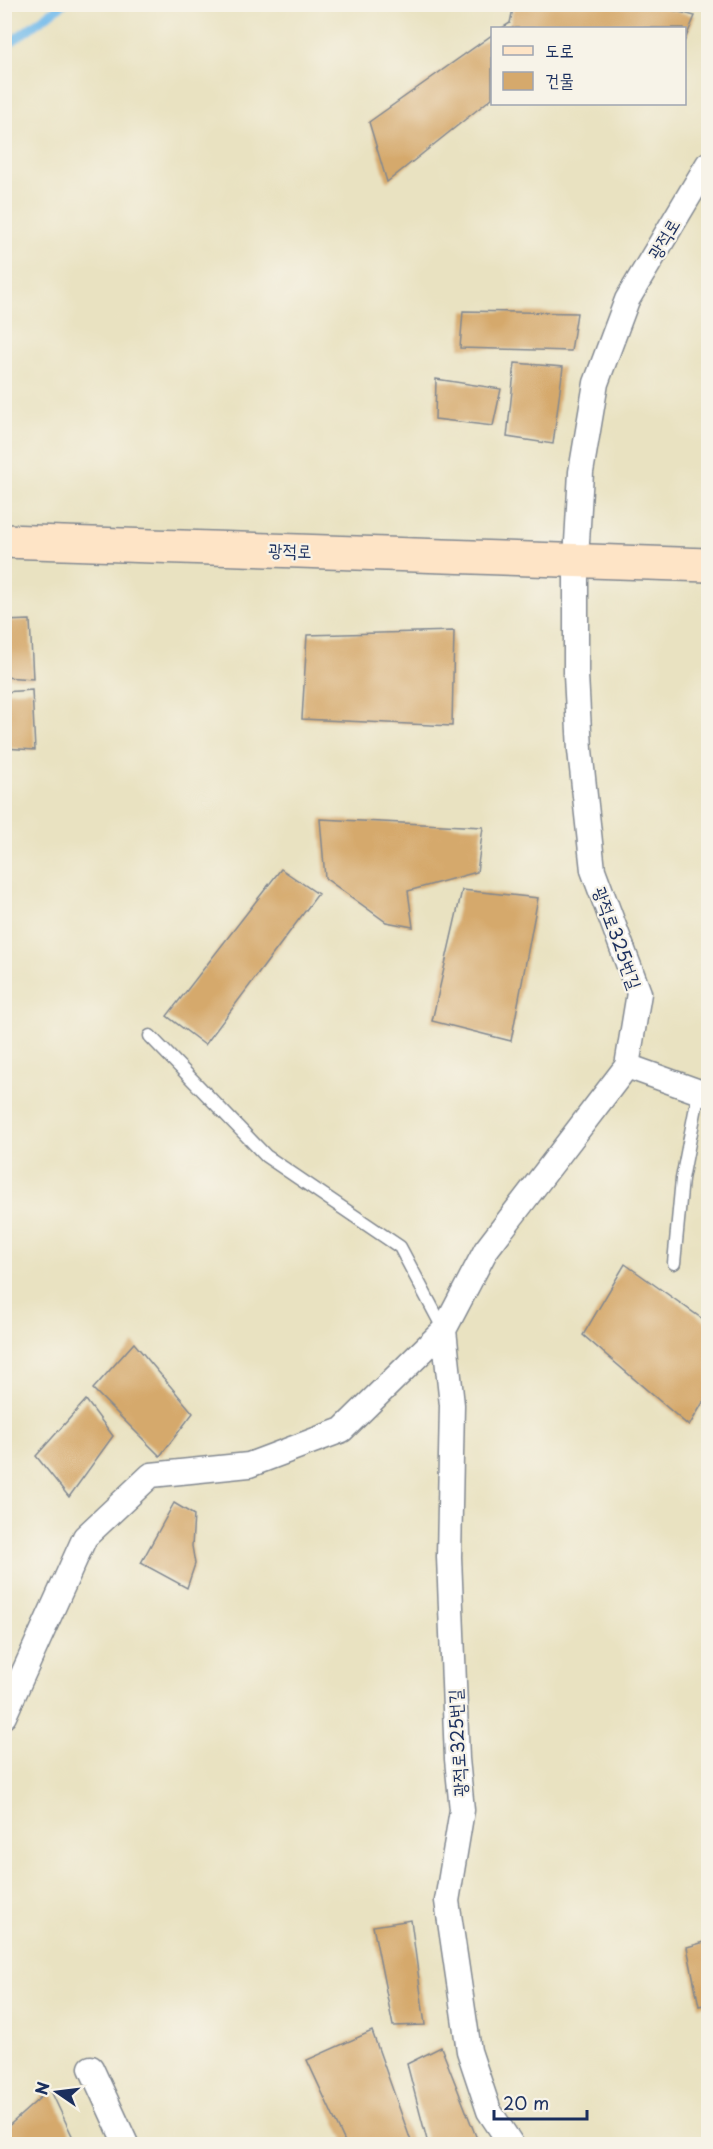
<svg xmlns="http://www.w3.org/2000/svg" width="713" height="2149" viewBox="0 0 713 2149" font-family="'Playpen Sans','Poor Story',sans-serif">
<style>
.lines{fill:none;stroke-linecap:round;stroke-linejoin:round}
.stream{stroke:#73bbeb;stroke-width:9}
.building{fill:#d5a96c}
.lane-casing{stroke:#828890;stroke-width:15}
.street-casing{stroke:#828890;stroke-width:27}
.secondary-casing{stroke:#828890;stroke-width:36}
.lane{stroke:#fff;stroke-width:12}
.street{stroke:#fff;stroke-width:24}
.secondary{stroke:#fee4c6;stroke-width:33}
.labels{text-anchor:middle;stroke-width:4.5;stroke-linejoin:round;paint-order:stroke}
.street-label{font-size:18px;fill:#1b2f5e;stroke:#f7f3e8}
</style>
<rect width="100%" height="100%" fill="#f7f3e8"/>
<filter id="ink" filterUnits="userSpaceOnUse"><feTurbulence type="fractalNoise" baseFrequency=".0167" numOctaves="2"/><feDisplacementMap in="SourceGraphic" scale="12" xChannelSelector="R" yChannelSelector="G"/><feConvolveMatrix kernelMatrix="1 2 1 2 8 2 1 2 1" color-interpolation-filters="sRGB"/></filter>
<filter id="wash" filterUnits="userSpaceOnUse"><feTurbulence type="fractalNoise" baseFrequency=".008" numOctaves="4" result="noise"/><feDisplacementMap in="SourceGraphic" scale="24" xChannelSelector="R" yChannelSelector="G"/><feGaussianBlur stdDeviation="1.35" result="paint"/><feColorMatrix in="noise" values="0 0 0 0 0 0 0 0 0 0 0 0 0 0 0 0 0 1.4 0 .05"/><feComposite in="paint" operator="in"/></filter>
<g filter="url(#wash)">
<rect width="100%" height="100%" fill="#e9e2c1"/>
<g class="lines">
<polyline class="stream" points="4,47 63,4"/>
</g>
<g id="blocks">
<g class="building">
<polygon points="514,4 649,4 695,16 684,42 684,28 502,28 510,23"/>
<polygon points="492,35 492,98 387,182 369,122"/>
<polygon points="463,311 577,313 571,351 460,348"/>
<polygon points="515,363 563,367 553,444 507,437"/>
<polygon points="436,379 501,389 493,426 435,419"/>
<polygon points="30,620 33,679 4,677 4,621"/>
<polygon points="454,631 452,726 302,719 307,635"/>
<polygon points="32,690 35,750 4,748 4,692"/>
<polygon points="320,819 483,827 477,872 408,891 413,927 386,922 325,878"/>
<polygon points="281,869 318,894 205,1045 167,1016"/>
<polygon points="462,890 538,898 511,1041 432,1021"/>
<polygon points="625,1264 708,1323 708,1394 689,1426 583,1335"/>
<polygon points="134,1343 193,1413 160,1456 93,1389"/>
<polygon points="86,1400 113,1436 69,1497 36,1456"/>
<polygon points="174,1503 194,1515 192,1546 195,1564 187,1588 141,1563"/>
<polygon points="411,1920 425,2025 393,2026 373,1926"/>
<polygon points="708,1941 708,2004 699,2006 687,1947"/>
<polygon points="372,2031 412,2144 346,2144 307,2060"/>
<polygon points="441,2047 477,2139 454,2144 428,2144 407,2064"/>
<polygon points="50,2089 76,2144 4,2144 4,2130"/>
</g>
</g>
</g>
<g filter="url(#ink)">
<use href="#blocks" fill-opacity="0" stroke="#828890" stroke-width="1.5"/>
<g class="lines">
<defs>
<g id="lane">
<polyline points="150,1036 266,1156 400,1247 444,1330"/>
<polyline points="674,1263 682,1179 699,1091"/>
</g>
<g id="street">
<polyline points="627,1066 708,1095"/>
<polyline points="4,1716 85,1537 151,1475 249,1465 342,1430 444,1330"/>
<polyline points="91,2068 126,2144"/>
<polyline points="511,2144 489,2111 469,2051 447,1901 462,1810 457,1759 449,1557 452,1405 444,1330 486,1250 627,1066 639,993 593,870 580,750 576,675 576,560 581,472 596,383 627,300 708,164"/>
</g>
<polyline id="secondary" points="4,541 708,565"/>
</defs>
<use href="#lane" class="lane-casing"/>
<use href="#street" class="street-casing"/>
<use href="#secondary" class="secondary-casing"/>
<use href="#lane" class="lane"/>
<use href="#street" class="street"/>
<use href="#secondary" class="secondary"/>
</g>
</g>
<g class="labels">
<g class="street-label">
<text transform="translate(664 239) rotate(-59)" y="6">광적로</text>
<text transform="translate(290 551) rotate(2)" y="6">광적로</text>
<text transform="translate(617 938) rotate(70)" y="6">광적로325번길</text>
<text transform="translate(458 1743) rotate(-93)" y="6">광적로325번길</text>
</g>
</g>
<rect width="713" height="2149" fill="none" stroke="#f7f3e8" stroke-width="24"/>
<rect x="491" y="27" width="195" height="78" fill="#f7f3e8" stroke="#9fa5b1" stroke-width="1.5"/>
<rect x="503" y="46" width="30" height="9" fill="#fee4c6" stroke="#9fa5b1" stroke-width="1.5"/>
<text x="545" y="57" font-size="18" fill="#1b2f5e">도로</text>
<rect x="503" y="72" width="30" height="18" fill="#d5a96c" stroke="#9fa5b1" stroke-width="1.5"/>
<text x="545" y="87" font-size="18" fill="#1b2f5e">건물</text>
<g transform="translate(57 2092) rotate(284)" stroke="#f7f3e8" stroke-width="4.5" paint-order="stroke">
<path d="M0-4.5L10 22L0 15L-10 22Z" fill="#1b2f5e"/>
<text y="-9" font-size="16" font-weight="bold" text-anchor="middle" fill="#1b2f5e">N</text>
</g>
<path d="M494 2110v9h93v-9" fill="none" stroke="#1b2f5e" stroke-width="3"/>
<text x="503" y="2110" font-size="18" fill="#1b2f5e" stroke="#f7f3e8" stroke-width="4.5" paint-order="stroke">20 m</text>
</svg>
